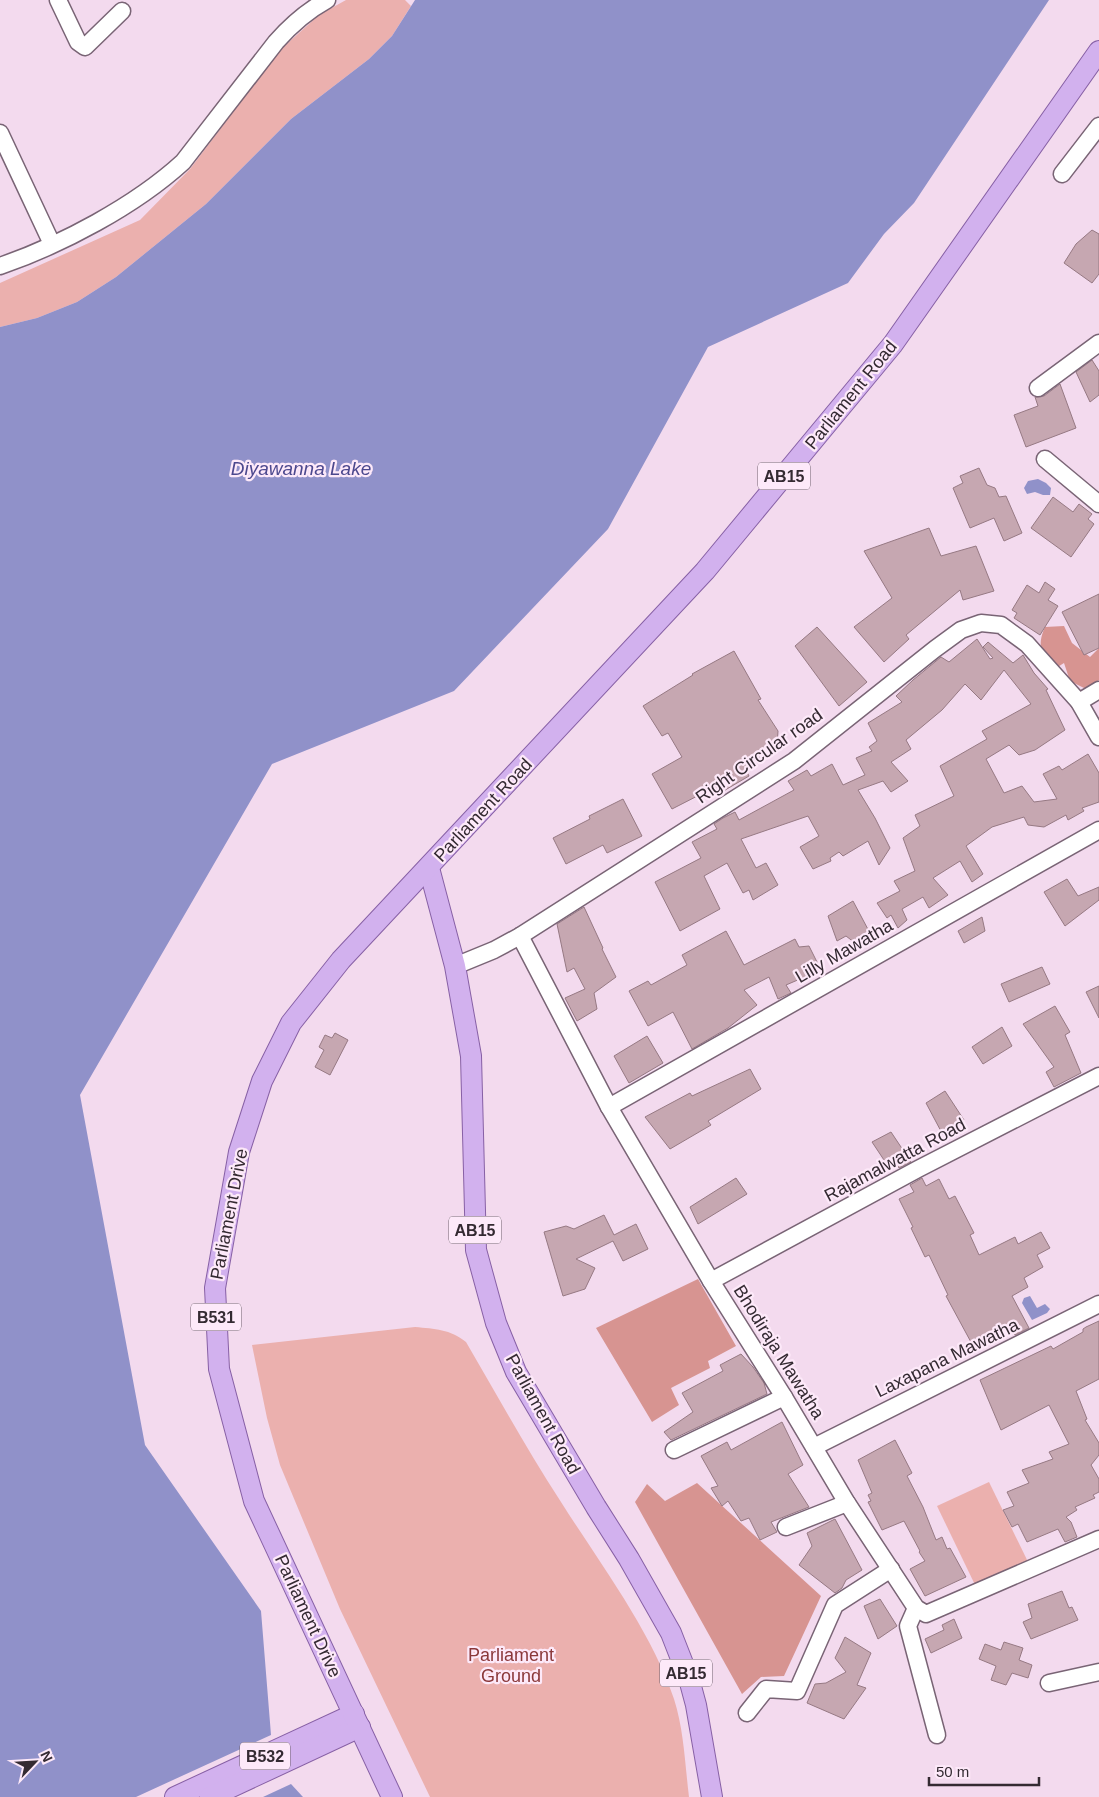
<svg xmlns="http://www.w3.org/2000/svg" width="1099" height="1797" viewBox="0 0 1099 1797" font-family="Helvetica,sans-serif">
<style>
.green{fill:#ebb0ae}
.forest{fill:#d79491}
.water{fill:#9091c9}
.building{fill:#c6a7b1;stroke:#967983}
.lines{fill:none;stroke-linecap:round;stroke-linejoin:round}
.minor-casing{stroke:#796475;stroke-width:19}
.major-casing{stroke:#8760a5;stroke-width:22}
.minor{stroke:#fff;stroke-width:16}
.major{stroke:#d2b1ee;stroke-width:20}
.labels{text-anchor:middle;stroke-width:4.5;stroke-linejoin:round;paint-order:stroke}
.shield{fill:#fde9f9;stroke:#70636e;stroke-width:1}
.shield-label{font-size:16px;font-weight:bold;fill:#342a32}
.street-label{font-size:18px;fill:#342a32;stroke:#fde9f9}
.park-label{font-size:18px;fill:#8b383a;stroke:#fde9f9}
.water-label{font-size:19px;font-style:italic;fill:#4c488e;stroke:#fde9f9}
</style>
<rect width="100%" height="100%" fill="#f3daee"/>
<g class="green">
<polygon points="346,0 405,0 411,6 392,36 369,59 291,119 206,204 116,277 77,302 37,318 0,327 0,283 140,220 190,169 280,50 319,15"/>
<path d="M415,1327C435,1329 450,1329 466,1342C497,1395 527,1450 561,1502C599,1562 652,1632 674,1699C684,1730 685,1765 689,1797H430L340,1609L280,1465L267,1418L252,1345Z"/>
<polygon points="989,1482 1030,1566 977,1589 937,1506"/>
</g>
<g class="forest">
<path d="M1064,626L1072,643L1090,657L1099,648V680L1086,689L1070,681L1064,663L1056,668C1042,654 1036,647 1045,627Z"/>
<polygon points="698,1279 736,1346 708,1361 710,1368 671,1388 679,1405 652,1422 596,1328"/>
<polygon points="697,1483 821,1596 784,1676 761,1677 742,1694 635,1502 647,1484 665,1501"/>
</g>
<g class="water">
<polygon points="415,0 1049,0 914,203 884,234 848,283 708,347 608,529 454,691 272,764 80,1095 145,1445 261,1611 271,1735 136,1797 0,1797 0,327 37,318 77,302 116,277 206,204 291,119 369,59 392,36"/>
<polygon points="1038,479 1046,483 1051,488 1050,495 1043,495 1035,492 1027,494 1024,488 1028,481"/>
<polygon points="1030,1296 1037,1308 1045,1304 1050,1309 1047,1313 1032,1320 1022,1303 1024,1298"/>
<polygon points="291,1784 303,1797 263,1797"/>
</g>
<g class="building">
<polygon points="1092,230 1099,234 1099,274 1092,283 1064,263 1076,244"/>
<polygon points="1092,360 1099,371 1099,395 1090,402 1076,372"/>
<polygon points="1060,384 1076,428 1026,447 1014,415 1038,406 1035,397 1044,396"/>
<polygon points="979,468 987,485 995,488 999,497 1006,496 1022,533 1004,541 994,518 970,528 953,488 963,483 960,476"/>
<polygon points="1053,497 1073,512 1079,504 1092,514 1088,519 1094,524 1071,557 1031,528"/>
<polygon points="929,528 941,556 976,546 994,591 963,600 960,590 906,635 909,639 884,662 854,627 892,598 864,551"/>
<polygon points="1045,582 1055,589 1048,600 1058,606 1040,635 1014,618 1017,613 1012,610 1027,585 1039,593"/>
<polygon points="1099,594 1099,648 1084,655 1062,612"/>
<polygon points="817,627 867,682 839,706 795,646"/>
<polygon points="977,639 990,659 993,658 983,647 988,642 1013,663 1023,655 1034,673 1048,689 1046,690 1065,730 1035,750 1019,755 1009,745 986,759 1004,793 1022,786 1034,802 1057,799 1043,774 1059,766 1062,770 1088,754 1099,773 1099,802 1082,808 1084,811 1068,820 1066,815 1044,827 1028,825 1024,817 992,827 966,846 983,874 972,882 960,861 933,878 948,895 929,908 923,897 902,909 907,920 898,928 891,915 887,918 877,903 900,891 894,881 915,871 903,838 920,826 915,815 954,796 940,766 987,739 982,731 1031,704 1004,670 981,700 965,684 942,710 906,740 911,749 891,762 908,781 891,792 883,781 858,790 875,818 890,848 879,865 868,841 843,856 839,852 830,858 831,861 813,869 800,847 819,836 808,816 741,839 756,868 766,863 778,885 753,900 749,890 743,893 727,863 704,876 720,909 680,931 655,882 701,858 692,842 717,829 714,824 723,818 735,812 739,820 794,790 788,781 807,770 811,776 832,764 843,785 865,775 856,758 872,751 869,747 877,741 868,723 902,702 896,696 913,680 941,657 949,662"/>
<polygon points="734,651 761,699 758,700 778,731 777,746 771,754 746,770 749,776 715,796 711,789 672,809 652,774 682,757 668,733 662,736 643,706 693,675 692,674"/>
<polygon points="623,799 642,836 607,853 603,845 566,864 553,838 590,819 589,816"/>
<polygon points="1067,879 1078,896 1099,887 1099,900 1065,926 1044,892"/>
<polygon points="853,901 871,935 855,943 846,936 837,941 828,916"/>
<polygon points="584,907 603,948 602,949 616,977 594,993 597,1009 577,1021 565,998 585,989 574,968 567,972 557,924"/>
<polygon points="982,917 985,931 964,943 958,931"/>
<polygon points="726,931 744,965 795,939 799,947 809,946 821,970 786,985 791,993 778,999 769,977 744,990 757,1005 728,1028 692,1049 673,1012 648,1026 629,991 648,981 651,985 687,965 682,955"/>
<polygon points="1042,967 1050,984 1009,1002 1001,984"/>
<polygon points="1099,986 1099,1018 1086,992"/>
<polygon points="1055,1006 1070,1032 1065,1035 1081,1073 1054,1087 1046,1072 1054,1067 1023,1024"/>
<polygon points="1002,1027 1012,1046 983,1064 972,1047"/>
<polygon points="335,1033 348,1040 330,1075 315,1067 324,1050 319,1047 325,1035 332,1038"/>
<polygon points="647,1036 663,1063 629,1083 614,1056"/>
<polygon points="750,1069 761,1089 708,1121 711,1125 670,1149 645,1117 690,1093 692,1096"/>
<polygon points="945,1091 964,1120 943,1135 926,1103"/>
<polygon points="891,1132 911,1162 899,1168 896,1163 888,1166 872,1142"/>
<polygon points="736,1178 747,1194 698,1224 690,1207"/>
<polygon points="922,1178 926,1186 939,1179 949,1199 955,1196 974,1233 970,1235 979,1255 1015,1237 1018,1244 1041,1232 1050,1248 1037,1255 1043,1267 1024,1278 1028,1287 1012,1296 1029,1328 1015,1335 1009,1325 972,1344 946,1296 948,1295 929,1255 925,1257 911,1228 913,1227 899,1199 914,1192 910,1185"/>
<polygon points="604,1215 614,1235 636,1224 648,1249 623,1261 613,1241 576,1259 595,1268 585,1289 563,1296 544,1232 566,1226 574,1229"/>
<polygon points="1099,1321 1099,1379 1076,1391 1087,1419 1085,1420 1099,1443 1099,1455 1091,1465 1099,1479 1099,1492 1093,1495 1095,1498 1075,1507 1077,1510 1066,1517 1071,1522 1077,1537 1065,1542 1058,1529 1027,1542 1018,1524 1012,1527 1003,1510 1014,1506 1007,1492 1029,1483 1022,1470 1053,1459 1049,1452 1069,1444 1049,1405 1001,1430 980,1380 1051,1346 1053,1349 1083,1332 1083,1329 1086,1327"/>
<polygon points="741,1354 753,1367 764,1383 767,1394 671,1440 664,1432 693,1412 682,1393 723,1371 720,1365"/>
<polygon points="782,1422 803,1465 788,1474 809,1507 771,1522 777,1532 760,1540 749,1518 741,1521 728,1501 722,1506 711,1488 718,1486 701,1456 727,1442 731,1450"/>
<polygon points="895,1440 912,1473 907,1476 923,1507 936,1540 942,1537 947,1549 950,1548 966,1577 925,1596 910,1569 925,1561 919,1552 920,1551 904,1521 882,1530 868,1502 871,1501 868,1495 872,1493 858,1460"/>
<polygon points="835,1519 862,1570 846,1580 842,1588 835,1593 799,1565 812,1546 807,1533"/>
<polygon points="1062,1591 1069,1608 1072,1607 1078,1620 1031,1639 1023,1622 1032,1618 1028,1604"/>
<polygon points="880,1599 897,1626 878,1639 864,1606"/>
<polygon points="954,1619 962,1638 931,1653 925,1639 944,1630 942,1625"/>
<polygon points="845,1637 871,1653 857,1685 866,1688 844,1719 807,1703 815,1684 826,1683 846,1672 835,1658"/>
<polygon points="1004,1642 1023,1648 1019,1660 1032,1665 1028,1678 1012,1673 1006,1685 991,1680 996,1666 979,1659 985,1644 1001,1650"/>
</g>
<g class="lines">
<defs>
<g id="minor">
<polyline points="58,0 78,42 85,47 122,11"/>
<polyline points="0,133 52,244"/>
<polyline points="1062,174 1099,126"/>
<path d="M0,266C61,245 135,206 183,162L276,42C291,25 307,11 327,0"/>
<polyline points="1038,388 1099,343"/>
<polyline points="1045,459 1099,504"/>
<polyline points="1079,702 1099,690"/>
<polyline points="520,936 609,1107 711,1281 784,1397 847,1503 916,1608 926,1614 1099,1539"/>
<polyline points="455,966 494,950 520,936 794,761 935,649 961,630 981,623 1001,625 1027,644 1079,702 1099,737"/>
<polyline points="609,1107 1099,830"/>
<polyline points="711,1281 918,1169 1099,1076"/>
<polyline points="814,1447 1099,1304"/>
<polyline points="674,1450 784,1397"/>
<polyline points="786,1527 847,1503"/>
<polyline points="916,1608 908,1626 937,1735"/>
<polyline points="1049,1683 1099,1672"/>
<polyline points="747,1713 766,1689 797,1691 835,1605 891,1569"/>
</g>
<g id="major">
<polyline points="429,868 455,966 471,1056 476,1250 496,1323 516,1372 596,1507 629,1559 671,1633 689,1679 696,1705 712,1797"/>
<polyline points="175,1797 354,1714"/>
<polyline points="210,1797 360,1727"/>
<polyline points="392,1797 254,1501 219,1369 215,1288 239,1152 262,1081 291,1023 341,960 705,571 893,344 1099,51"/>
</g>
</defs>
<use href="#minor" class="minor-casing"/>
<use href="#major" class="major-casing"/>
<use href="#minor" class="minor"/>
<use href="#major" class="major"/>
</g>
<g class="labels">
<g class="shield">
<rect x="758" y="462.5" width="52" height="27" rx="4"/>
<rect x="449" y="1216.5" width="52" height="27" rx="4"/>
<rect x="191" y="1303.5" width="50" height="27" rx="4"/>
<rect x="660" y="1659.5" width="52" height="27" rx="4"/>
<rect x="240" y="1742.5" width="50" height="27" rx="4"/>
</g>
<g class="shield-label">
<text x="784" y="482">AB15</text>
<text x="475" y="1236">AB15</text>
<text x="216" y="1323">B531</text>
<text x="686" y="1679">AB15</text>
<text x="265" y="1762">B532</text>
</g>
<g class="street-label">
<text transform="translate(851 395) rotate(-51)" y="6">Parliament Road</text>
<text transform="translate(759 756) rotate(-35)" y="6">Right Circular road</text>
<text transform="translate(483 810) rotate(-47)" y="6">Parliament Road</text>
<text transform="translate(844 951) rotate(-30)" y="6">Lilly Mawatha</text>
<text transform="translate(895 1160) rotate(-28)" y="6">Rajamalwatta Road</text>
<text transform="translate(229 1214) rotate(-79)" y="6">Parliament Drive</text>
<text transform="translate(779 1352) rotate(58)" y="6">Bhodiraja Mawatha</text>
<text transform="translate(947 1358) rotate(-26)" y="6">Laxapana Mawatha</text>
<text transform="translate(543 1414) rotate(61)" y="6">Parliament Road</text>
<text transform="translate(308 1616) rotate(65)" y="6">Parliament Drive</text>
</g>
<g class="park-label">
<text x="511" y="1661">Parliament<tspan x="511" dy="21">Ground</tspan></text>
</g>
<g class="water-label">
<text x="301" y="475">Diyawanna Lake</text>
</g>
</g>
<g transform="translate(35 1762) rotate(65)" stroke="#fde9f9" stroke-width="4" paint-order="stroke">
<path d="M0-4L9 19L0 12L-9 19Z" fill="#342a32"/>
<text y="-8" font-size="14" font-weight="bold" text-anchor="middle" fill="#342a32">N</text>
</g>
<path d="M929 1777v8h110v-8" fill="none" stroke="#342a32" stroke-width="2.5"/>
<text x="936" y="1777" font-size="15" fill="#342a32" stroke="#fde9f9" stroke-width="4" paint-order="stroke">50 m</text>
</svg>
